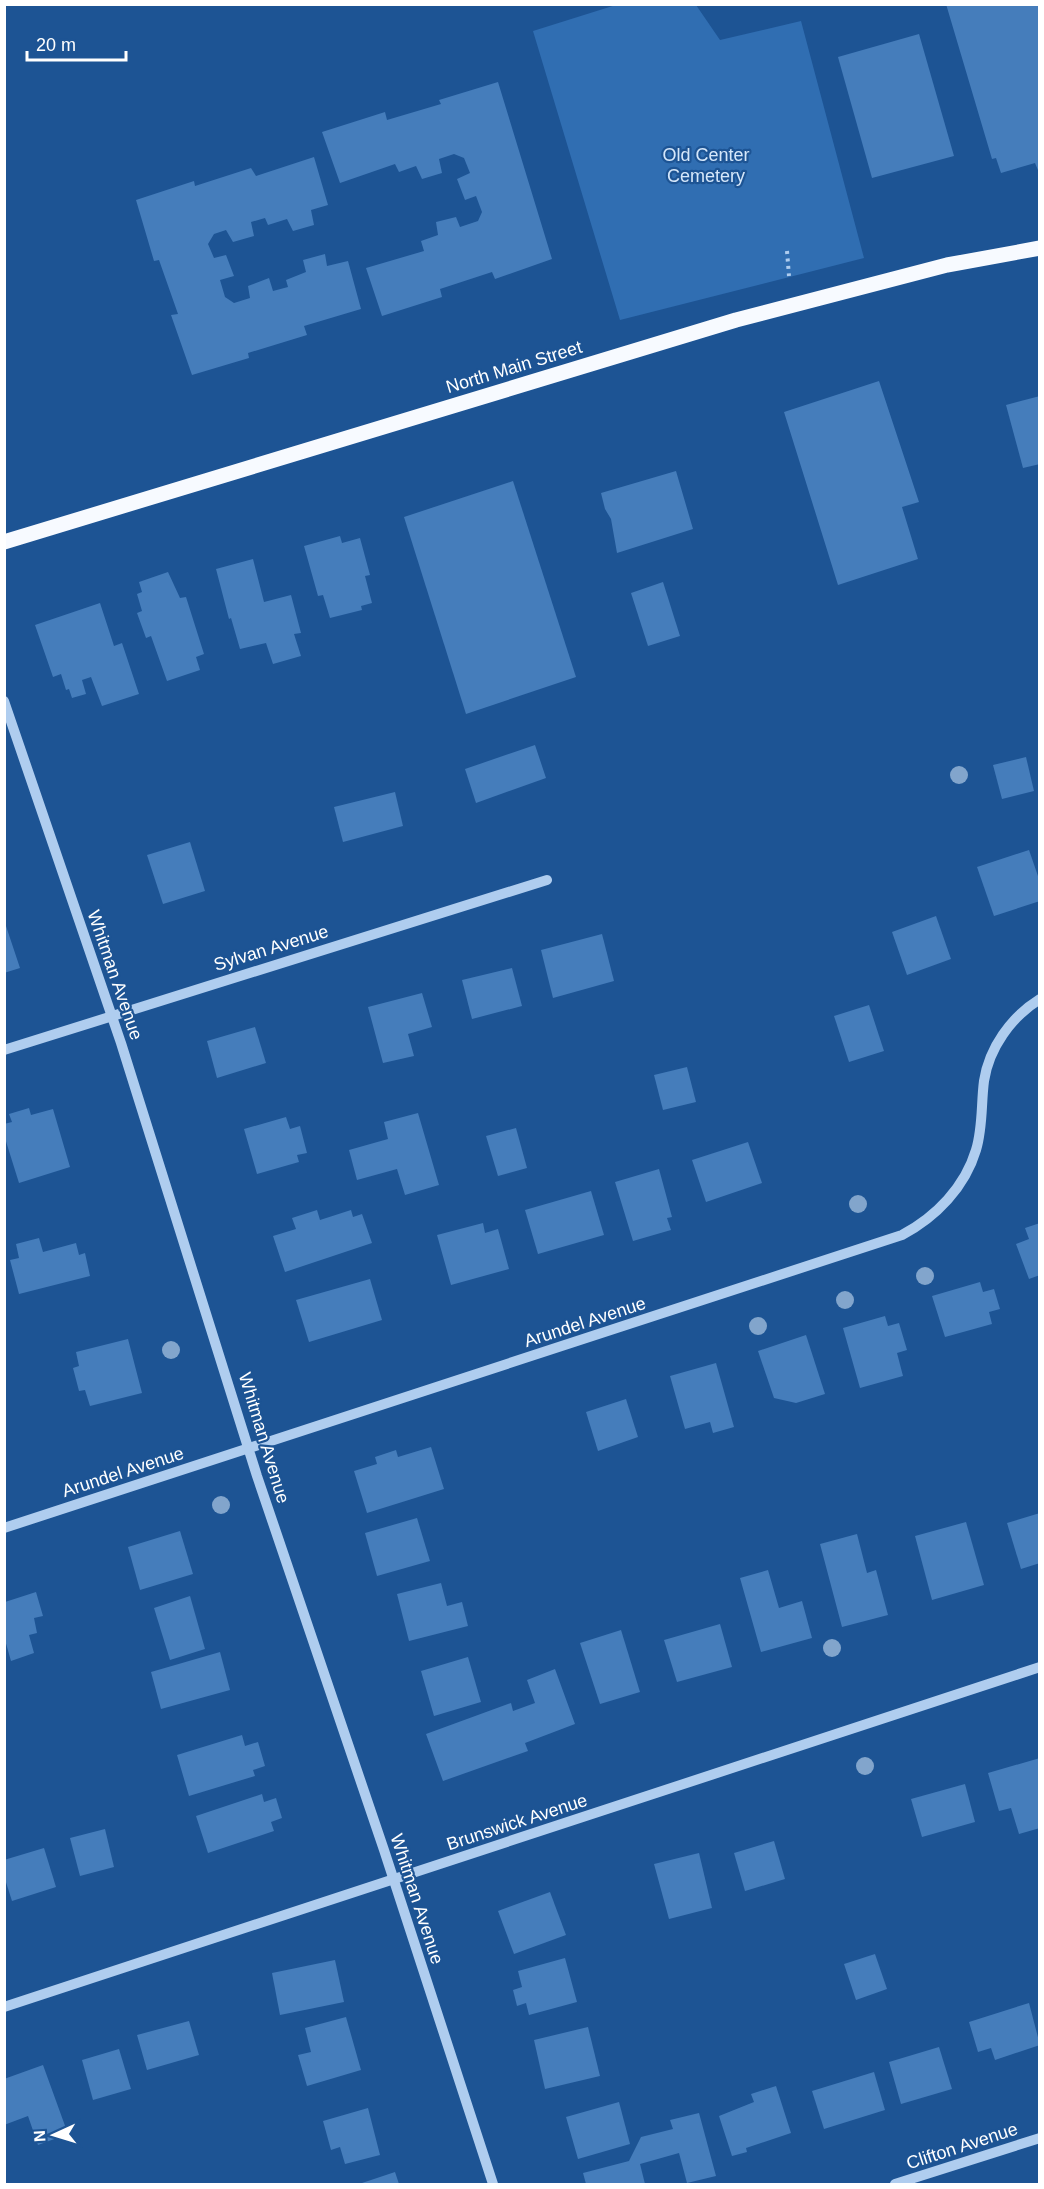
<svg xmlns="http://www.w3.org/2000/svg" width="1044" height="2189" viewBox="0 0 1044 2189" font-family="Arial,sans-serif">
<style>
.green{fill:#306eb2}
.building{fill:#457dbb}
.lines{fill:none;stroke-linecap:round;stroke-linejoin:round}
.path{stroke:#afcdef;stroke-width:4;stroke-dasharray:3 4.5;stroke-linecap:butt}
.minor{stroke:#afcdef;stroke-width:10}
.major{stroke:#f7faff;stroke-width:15}
.tree{fill:#82a5cc}
.labels{text-anchor:middle;stroke-width:4.5;stroke-linejoin:round;paint-order:stroke}
.park-label{font-size:18px;fill:#d5e7fa;stroke:#1d5494}
.street-label{font-size:18px;fill:#fff;stroke:#1d5494}
</style>
<rect width="100%" height="100%" fill="#1d5494"/>
<polygon class="green" points="619,4 696,5 720,40 801,21 864,258 620,320 533,31"/>
<g class="building">
<polygon points="946,4 1040,4 1040,175 1035,163 1001,173 996,158 992,159"/>
<polygon points="919,34 954,156 872,178 838,57"/>
<polygon points="498,82 552,259 495,279 492,272 440,289 442,297 382,316 366,268 424,251 421,241 438,235 436,222 456,217 460,227 478,221 482,212 476,196 465,200 457,179 470,173 464,158 454,154 439,159 442,173 422,179 416,166 399,172 395,164 340,183 322,132 385,112 387,120 441,104 439,100"/>
<polygon points="314,157 328,205 311,210 314,225 293,231 287,219 268,225 265,218 251,222 254,236 233,242 226,230 214,234 208,244 214,258 226,255 234,276 220,280 225,297 234,303 250,298 248,286 269,278 273,291 288,287 286,280 306,272 303,260 325,254 327,266 348,261 361,309 304,326 307,335 248,353 249,358 192,375 171,315 178,314 159,260 154,261 136,200 194,181 195,186 251,168 256,176"/>
<polygon points="879,381 919,502 902,507 918,559 838,585 784,412"/>
<polygon points="1040,396 1040,464 1023,468 1006,405"/>
<polygon points="676,471 693,529 617,553 611,519 605,509 601,493"/>
<polygon points="513,481 576,677 466,714 404,517"/>
<polygon points="340,536 342,543 360,538 370,575 365,576 372,603 361,606 362,610 330,618 323,595 318,596 304,546"/>
<polygon points="253,559 264,602 291,595 301,633 294,634 301,656 273,664 266,643 240,649 231,618 229,619 216,569"/>
<polygon points="168,572 180,598 186,597 204,654 196,657 200,670 167,681 151,636 146,638 137,613 142,611 137,594 142,592 139,582"/>
<polygon points="663,582 680,636 648,646 631,593"/>
<polygon points="100,603 114,646 122,643 139,694 102,706 91,677 82,680 86,694 72,698 69,689 66,690 61,674 53,677 35,625"/>
<polygon points="535,745 546,778 476,803 465,769"/>
<polygon points="1026,757 1034,791 1002,799 993,765"/>
<polygon points="395,792 403,826 343,842 334,807"/>
<polygon points="190,842 205,891 163,904 147,855"/>
<polygon points="1029,850 1040,882 1040,901 994,916 977,867"/>
<polygon points="936,916 951,959 907,975 892,932"/>
<polygon points="4,920 20,968 4,973"/>
<polygon points="602,934 614,981 553,998 541,950"/>
<polygon points="512,968 522,1006 472,1019 462,980"/>
<polygon points="422,993 432,1027 408,1034 414,1056 383,1063 368,1007"/>
<polygon points="869,1005 884,1051 849,1062 834,1016"/>
<polygon points="255,1027 266,1063 217,1078 207,1041"/>
<polygon points="687,1067 696,1102 663,1110 654,1075"/>
<polygon points="29,1108 31,1115 53,1109 70,1167 19,1183 4,1135 4,1124 12,1122 9,1114"/>
<polygon points="418,1113 439,1185 405,1195 397,1169 357,1180 349,1150 388,1139 384,1122"/>
<polygon points="286,1117 290,1129 300,1126 307,1153 297,1155 299,1162 257,1174 244,1129"/>
<polygon points="516,1128 527,1168 498,1176 486,1136"/>
<polygon points="748,1142 762,1183 706,1202 692,1160"/>
<polygon points="659,1169 672,1217 667,1218 671,1230 633,1241 615,1182"/>
<polygon points="591,1191 604,1235 538,1254 525,1210"/>
<polygon points="317,1210 320,1220 351,1210 353,1217 362,1214 372,1243 285,1272 273,1236 296,1229 292,1218"/>
<polygon points="483,1223 485,1233 498,1229 509,1269 451,1285 437,1235"/>
<polygon points="1040,1223 1040,1275 1029,1279 1016,1244 1029,1239 1025,1228"/>
<polygon points="39,1238 43,1252 76,1243 79,1255 85,1253 90,1276 19,1294 10,1260 19,1258 16,1244"/>
<polygon points="370,1279 382,1320 309,1342 296,1300"/>
<polygon points="980,1282 983,1292 994,1289 1000,1309 989,1312 992,1324 945,1337 932,1296"/>
<polygon points="885,1316 888,1326 899,1323 907,1350 897,1353 903,1376 860,1388 843,1328"/>
<polygon points="806,1335 825,1394 796,1403 774,1398 758,1351"/>
<polygon points="128,1339 142,1393 90,1406 85,1390 79,1391 73,1368 79,1366 76,1352"/>
<polygon points="716,1363 734,1427 713,1433 710,1422 685,1429 670,1376"/>
<polygon points="626,1399 638,1437 598,1451 586,1412"/>
<polygon points="431,1447 444,1489 367,1513 354,1471 377,1464 375,1457 396,1450 398,1457"/>
<polygon points="1040,1513 1040,1563 1021,1569 1007,1523"/>
<polygon points="417,1518 430,1561 377,1576 365,1533"/>
<polygon points="966,1522 984,1585 932,1600 915,1536"/>
<polygon points="180,1531 193,1574 140,1590 128,1547"/>
<polygon points="857,1534 867,1573 876,1570 888,1615 842,1627 820,1544"/>
<polygon points="768,1570 779,1608 802,1601 812,1638 761,1652 740,1578"/>
<polygon points="441,1583 447,1606 462,1602 468,1626 409,1641 397,1594"/>
<polygon points="36,1592 43,1616 34,1618 37,1633 29,1635 34,1653 11,1661 5,1640 5,1602"/>
<polygon points="190,1596 205,1649 170,1660 154,1608"/>
<polygon points="720,1624 732,1667 677,1682 664,1640"/>
<polygon points="621,1630 640,1692 600,1704 580,1643"/>
<polygon points="220,1652 230,1690 161,1709 151,1672"/>
<polygon points="468,1657 481,1702 434,1716 421,1671"/>
<polygon points="555,1669 575,1724 525,1743 528,1751 443,1781 426,1734 511,1703 513,1711 535,1703 527,1680"/>
<polygon points="242,1735 245,1746 258,1742 265,1766 253,1770 255,1776 189,1796 177,1755"/>
<polygon points="1040,1758 1040,1828 1019,1834 1011,1808 999,1811 988,1773"/>
<polygon points="965,1784 975,1822 922,1837 911,1799"/>
<polygon points="262,1794 264,1802 276,1798 282,1818 271,1822 274,1831 208,1853 196,1816"/>
<polygon points="105,1829 114,1867 80,1876 70,1838"/>
<polygon points="774,1841 785,1879 745,1891 734,1853"/>
<polygon points="44,1848 56,1887 12,1901 4,1876 4,1860"/>
<polygon points="699,1853 712,1908 669,1919 654,1864"/>
<polygon points="550,1892 566,1935 514,1954 498,1911"/>
<polygon points="875,1954 887,1989 856,2000 844,1964"/>
<polygon points="565,1958 577,2002 529,2015 526,2003 517,2006 513,1990 522,1987 518,1971"/>
<polygon points="335,1960 344,2002 280,2015 272,1973"/>
<polygon points="1029,2003 1040,2045 995,2060 991,2048 978,2052 969,2022"/>
<polygon points="346,2017 361,2070 307,2086 298,2055 311,2052 305,2028"/>
<polygon points="189,2021 199,2055 147,2070 137,2035"/>
<polygon points="588,2027 600,2076 545,2089 534,2040"/>
<polygon points="939,2047 952,2089 901,2104 889,2062"/>
<polygon points="119,2049 131,2089 93,2100 82,2060"/>
<polygon points="43,2065 68,2134 38,2145 28,2116 4,2125 4,2079"/>
<polygon points="874,2072 885,2110 824,2129 812,2091"/>
<polygon points="776,2086 791,2133 746,2148 747,2152 732,2156 719,2116 754,2102 751,2094"/>
<polygon points="619,2102 630,2144 578,2159 566,2117"/>
<polygon points="368,2108 380,2155 345,2164 340,2147 331,2150 323,2121"/>
<polygon points="699,2113 716,2176 687,2183 679,2153 640,2164 645,2184 586,2184 583,2173 629,2161 641,2137 673,2129 670,2120"/>
<polygon points="395,2172 399,2184 359,2184"/>
</g>
<g class="lines">
<polyline class="path" points="787,251 789,276"/>
<g class="minor">
<polyline points="4,701 121,1043 257,1476 384,1850 493,2184"/>
<polyline points="4,1050 547,880"/>
<path d="M4,1528L902,1235C936,1217 965,1187 976,1150C983,1127 981,1104 984,1081C989,1048 1011,1017 1040,999"/>
<polyline points="4,2007 1040,1667"/>
<polyline points="895,2184 1040,2138"/>
</g>
<polyline class="major" points="4,542 736,320 947,265 1040,248"/>
</g>
<g class="tree">
<circle cx="959" cy="775" r="9"/>
<circle cx="858" cy="1204" r="9"/>
<circle cx="925" cy="1276" r="9"/>
<circle cx="845" cy="1300" r="9"/>
<circle cx="758" cy="1326" r="9"/>
<circle cx="171" cy="1350" r="9"/>
<circle cx="221" cy="1505" r="9"/>
<circle cx="832" cy="1648" r="9"/>
<circle cx="865" cy="1766" r="9"/>
</g>
<g class="labels">
<g class="park-label">
<text x="706" y="161">Old Center<tspan x="706" dy="21">Cemetery</tspan></text>
</g>
<g class="street-label">
<text transform="translate(514 367) rotate(-17)" y="6">North Main Street</text>
<text transform="translate(271 948) rotate(-17)" y="6">Sylvan Avenue</text>
<text transform="translate(115 975) rotate(71)" y="6">Whitman Avenue</text>
<text transform="translate(585 1322) rotate(-18)" y="6">Arundel Avenue</text>
<text transform="translate(264 1438) rotate(73)" y="6">Whitman Avenue</text>
<text transform="translate(123 1472) rotate(-18)" y="6">Arundel Avenue</text>
<text transform="translate(517 1822) rotate(-18)" y="6">Brunswick Avenue</text>
<text transform="translate(417 1899) rotate(72)" y="6">Whitman Avenue</text>
<text transform="translate(962 2146) rotate(-18)" y="6">Clifton Avenue</text>
</g>
</g>
<rect width="1044" height="2189" fill="none" stroke="#ffffff" stroke-width="12"/>
<g transform="translate(54 2135) rotate(266)" stroke="#1d5494" stroke-width="4.5" paint-order="stroke">
<path d="M0-4.5L10 22L0 15L-10 22Z" fill="#ffffff"/>
<text y="-9" font-size="16" font-weight="bold" text-anchor="middle" fill="#ffffff">N</text>
</g>
<path d="M27 51v9h99v-9" fill="none" stroke="#ffffff" stroke-width="3"/>
<text x="36" y="51" font-size="18" fill="#ffffff" stroke="#1d5494" stroke-width="4.5" paint-order="stroke">20 m</text>
</svg>
